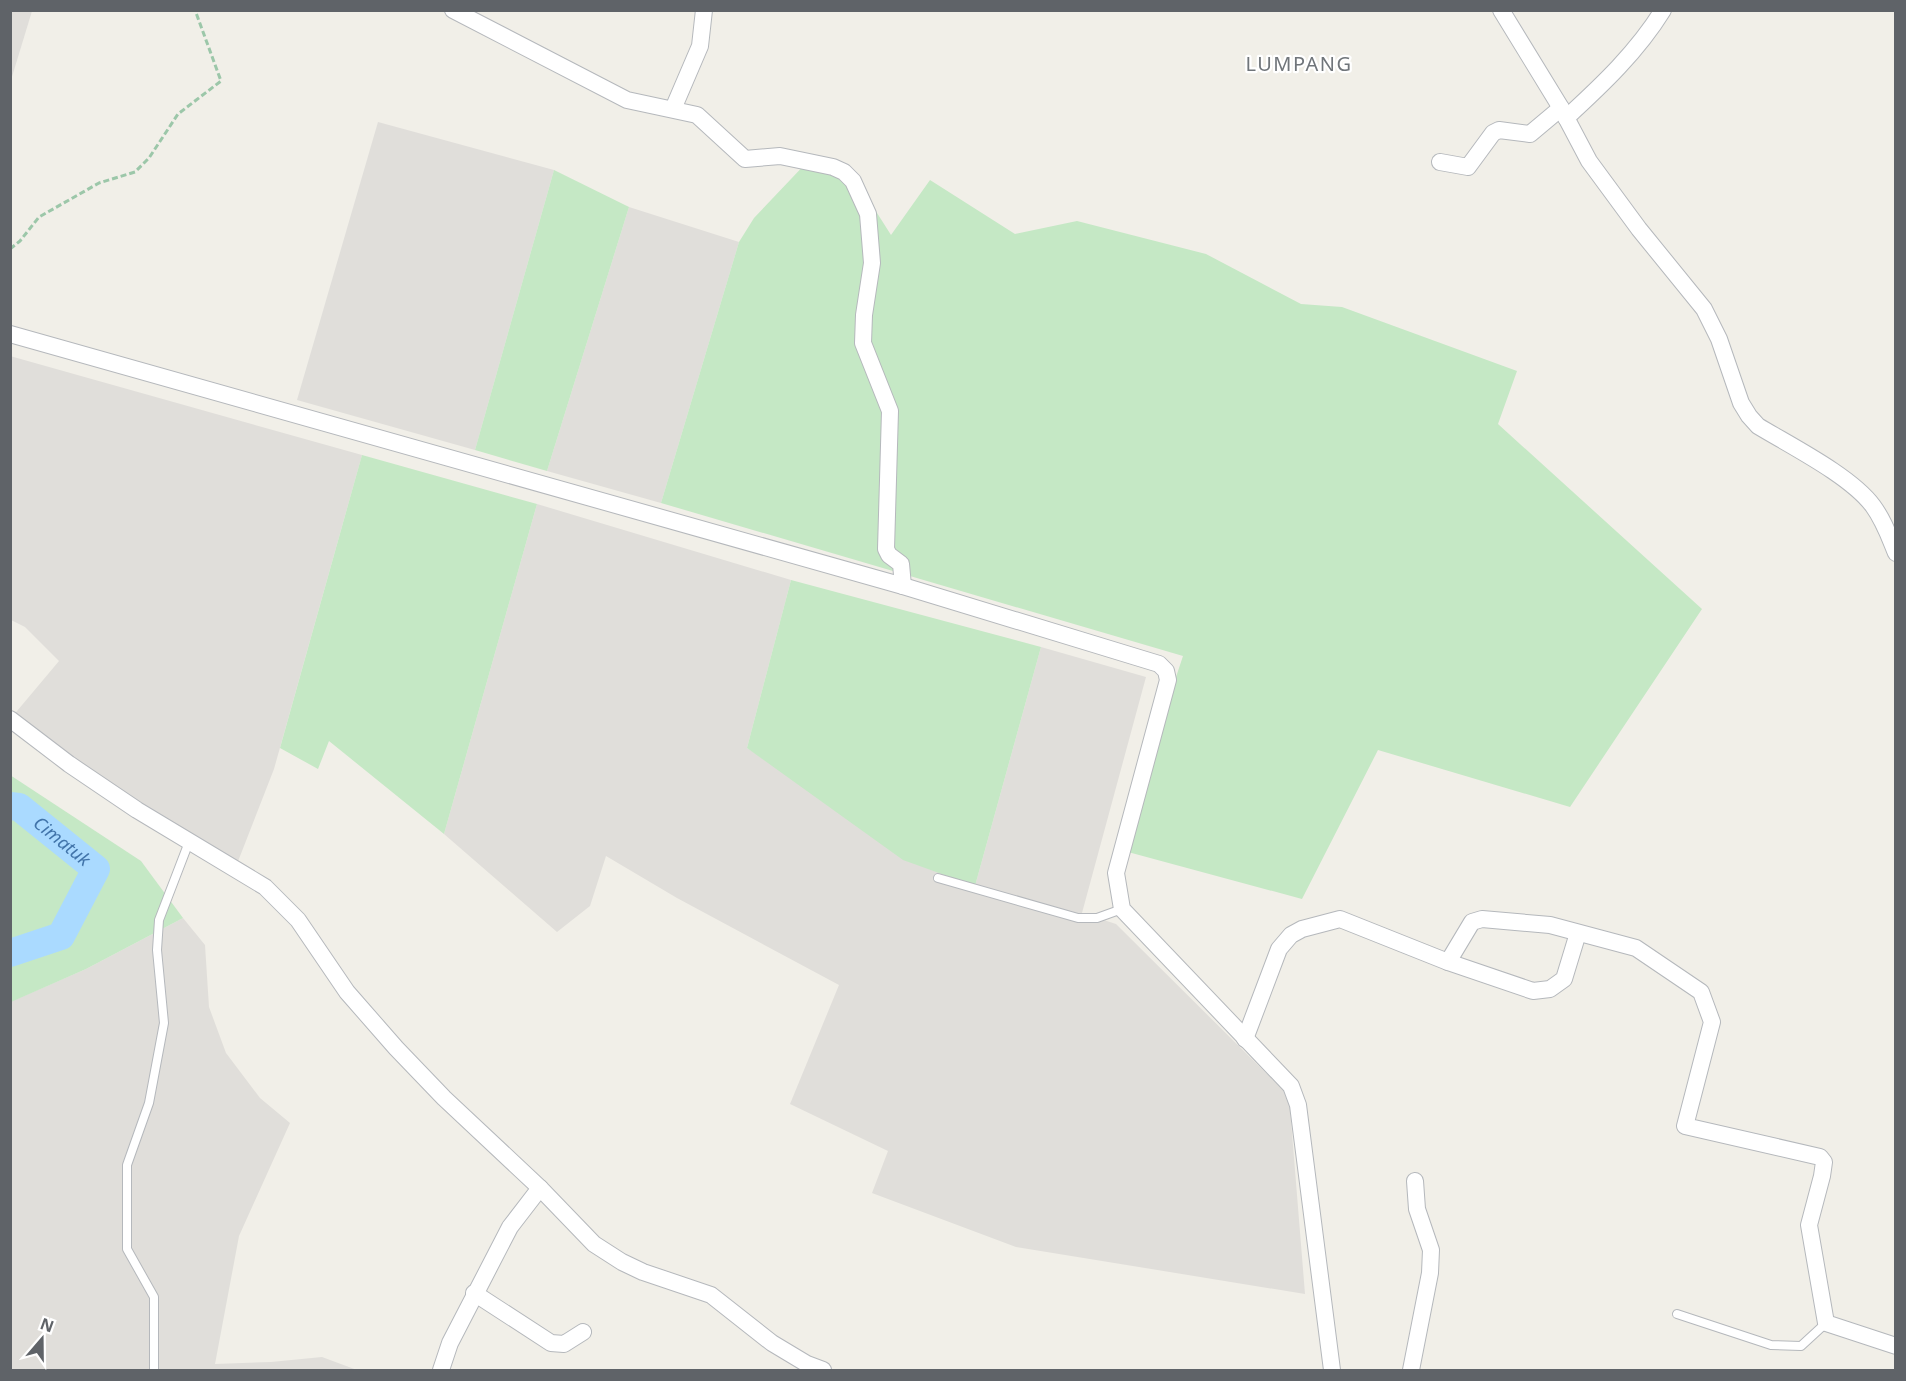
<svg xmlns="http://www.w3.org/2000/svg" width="1906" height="1381" viewBox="0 0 1906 1381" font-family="'Noto Sans',sans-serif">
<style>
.industrial{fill:#e0deda}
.green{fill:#c5e8c5}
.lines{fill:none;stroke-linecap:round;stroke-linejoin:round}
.river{stroke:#aadaff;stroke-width:28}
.service-casing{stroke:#b5b8bc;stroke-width:10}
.minor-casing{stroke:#b5b8bc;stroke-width:18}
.path{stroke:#9cc7a9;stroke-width:3;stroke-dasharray:6 3;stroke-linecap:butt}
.service{stroke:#fff;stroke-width:8}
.minor{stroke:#fff;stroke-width:16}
.labels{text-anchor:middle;stroke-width:4.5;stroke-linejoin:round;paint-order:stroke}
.water-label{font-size:18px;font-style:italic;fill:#4174aa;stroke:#fff}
.quarter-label{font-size:20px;letter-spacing:1.5px;fill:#70757a;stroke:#fff}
</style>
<rect width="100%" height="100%" fill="#f1efe8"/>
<g class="industrial">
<polygon points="11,10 32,11 11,80 10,11"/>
<polygon points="378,122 554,170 475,450 297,400"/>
<polygon points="629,207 739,242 661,503 547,471"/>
<polygon points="10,356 362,455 274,769 235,869 12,717 59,661 25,627 11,620"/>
<polygon points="537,504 791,580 747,748 975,886 1041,647 1146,677 1082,913 1116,924 1289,1096 1305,1294 1016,1247 872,1193 888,1151 790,1104 839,985 677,898 606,856 590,906 557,932 444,834"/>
<polygon points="183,918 205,945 209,1007 226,1053 260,1098 290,1123 239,1236 215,1364 271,1362 322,1357 357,1370 11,1370 10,1002 86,969"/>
</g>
<g class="green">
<polygon points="810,159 865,194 891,235 930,180 1015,234 1077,221 1206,254 1301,304 1342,307 1517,371 1498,424 1702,609 1570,807 1378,750 1302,899 1128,852 1172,689 1183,656 661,503 739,242 754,218"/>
<polygon points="554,170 629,207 547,471 475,450"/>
<polygon points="362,455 537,504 444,834 329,741 318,769 280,748"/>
<polygon points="791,580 1041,647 975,886 903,860 747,748"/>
<polygon points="10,775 141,861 183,918 86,969 11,1002"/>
</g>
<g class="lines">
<path class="river" id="s1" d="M10,806L19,807L96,869L61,936L10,953"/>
<defs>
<g id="service">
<polyline points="938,878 1078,918 1097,918 1122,909"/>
<polyline points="1677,1314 1771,1345 1801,1346 1826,1323"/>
<polyline points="154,1370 154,1297 127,1249 127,1165 149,1103 164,1023 157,950 159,920 189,842"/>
</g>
<g id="minor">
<polyline points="453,10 627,100 697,115 745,159 780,156 833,167 844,172 853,181 868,214 872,263 864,315 863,343 890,411 886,549 889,555 901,564 903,586"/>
<path d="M1501,10L1561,108L1589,161L1639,229L1704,309L1719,339L1741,403L1749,416L1758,426C1791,446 1851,476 1873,506C1884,521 1889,536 1896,553"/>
<polyline points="673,109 700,46 704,10"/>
<path d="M1566,118C1602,85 1637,52 1663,10"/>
<polyline points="1440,162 1468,167 1493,133 1499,130 1530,134 1561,108"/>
<polyline points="10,334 903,586 1159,664 1166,671 1168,680 1116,873 1122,909 1291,1086 1298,1105 1332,1370"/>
<polyline points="10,719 69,764 137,810 265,887 298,920 347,992 396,1048 444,1098 540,1188 594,1244 622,1262 643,1272 711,1295 772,1343 807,1364 823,1370"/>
<polyline points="1448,962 1472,922 1482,919 1550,925 1636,948 1701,992 1712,1022 1685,1126 1820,1157 1824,1162 1822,1176 1809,1225 1826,1323 1896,1346"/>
<polyline points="1245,1039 1279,949 1291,935 1302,929 1340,919 1448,962 1533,991 1550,989 1564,979 1578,933"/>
<polyline points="474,1293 551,1343 564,1344 583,1332"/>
<polyline points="441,1370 450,1343 510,1227 540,1188"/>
<polyline points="1411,1370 1430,1273 1431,1250 1417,1209 1415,1181"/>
</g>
</defs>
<use href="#service" class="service-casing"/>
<use href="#minor" class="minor-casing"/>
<polyline class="path" points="10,249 20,241 39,217 99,183 135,172 149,158 178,114 221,81 195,10"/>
<use href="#service" class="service"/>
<use href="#minor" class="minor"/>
</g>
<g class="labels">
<g class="water-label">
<text dy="6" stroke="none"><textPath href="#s1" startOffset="64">Cimatuk</textPath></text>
</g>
<g class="quarter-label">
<text x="1299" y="71">LUMPANG</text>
</g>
</g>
<rect width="1906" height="1381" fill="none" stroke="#5f6368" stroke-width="24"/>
<g transform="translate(42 1339) rotate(20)" stroke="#ffffff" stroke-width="4.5" paint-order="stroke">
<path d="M0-4.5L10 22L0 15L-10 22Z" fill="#5f6368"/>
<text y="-9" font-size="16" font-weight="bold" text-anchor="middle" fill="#5f6368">N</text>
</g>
</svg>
